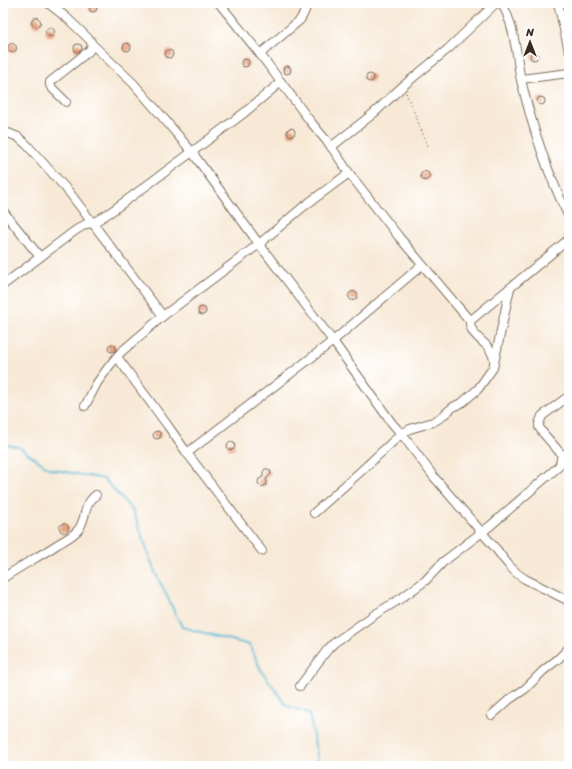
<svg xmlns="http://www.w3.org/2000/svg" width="572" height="769" viewBox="0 0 572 769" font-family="Sriracha,sans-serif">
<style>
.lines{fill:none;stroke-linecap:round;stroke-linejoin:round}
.stream{stroke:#55b7d4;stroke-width:2}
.building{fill:#e8a27f}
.minor-casing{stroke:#7d6d5e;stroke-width:10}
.path{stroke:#7d6d5e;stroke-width:1.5;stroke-dasharray:1 3;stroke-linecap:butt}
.minor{stroke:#fff;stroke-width:8}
</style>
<rect width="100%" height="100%" fill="#fff"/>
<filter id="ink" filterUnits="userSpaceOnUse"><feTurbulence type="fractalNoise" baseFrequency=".025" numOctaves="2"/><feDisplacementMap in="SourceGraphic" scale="8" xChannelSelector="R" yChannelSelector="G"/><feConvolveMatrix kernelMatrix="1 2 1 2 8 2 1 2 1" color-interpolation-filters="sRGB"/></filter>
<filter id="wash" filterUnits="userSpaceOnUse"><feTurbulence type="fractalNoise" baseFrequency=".012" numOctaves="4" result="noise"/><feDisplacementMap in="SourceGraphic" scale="16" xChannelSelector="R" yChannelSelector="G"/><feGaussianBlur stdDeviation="0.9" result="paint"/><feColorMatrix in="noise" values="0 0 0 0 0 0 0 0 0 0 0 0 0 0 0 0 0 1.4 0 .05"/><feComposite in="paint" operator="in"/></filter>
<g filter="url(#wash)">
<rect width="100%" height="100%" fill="#f7e9d6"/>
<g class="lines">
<polyline class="stream" points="3,444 19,447 50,469 104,479 133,511 155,572 182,627 250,645 261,670 287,706 309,713 319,766"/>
</g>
<g id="blocks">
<g class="building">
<circle cx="93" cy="8" r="4"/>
<circle cx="36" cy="22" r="4.5"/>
<circle cx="50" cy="32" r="4.5"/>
<circle cx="127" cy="47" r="4"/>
<circle cx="12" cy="48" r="4.5"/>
<circle cx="78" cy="48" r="4"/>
<circle cx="169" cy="54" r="4"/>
<circle cx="534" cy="56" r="4"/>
<circle cx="245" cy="63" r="4"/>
<circle cx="287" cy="70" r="4"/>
<circle cx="370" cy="78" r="4"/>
<circle cx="541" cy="101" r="4"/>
<circle cx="291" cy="132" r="4"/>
<circle cx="425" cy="176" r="4.5"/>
<circle cx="353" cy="296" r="4.5"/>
<circle cx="202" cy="311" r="4"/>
<circle cx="112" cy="348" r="4"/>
<circle cx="157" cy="435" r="4"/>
<circle cx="231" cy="446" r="4"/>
<polygon points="265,469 268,469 270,470 271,474 266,479 267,482 266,485 262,487 259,485 258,482 259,479 263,477 263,472"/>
<circle cx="64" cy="528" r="4.5"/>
</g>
</g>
</g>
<g filter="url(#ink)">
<use href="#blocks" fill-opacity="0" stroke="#7d6d5e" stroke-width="1"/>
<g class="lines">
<defs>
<g id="minor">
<path d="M48,3L67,18L90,40L92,44L133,83L160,114L192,152L259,244L333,341L391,422L404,437L434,477L497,550C505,561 513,572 525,579L569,601"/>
<path d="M219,3L260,54L310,121L330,145L349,173L399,237L470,321C469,332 481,340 488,347C491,351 493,355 494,359"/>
<path d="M502,3C508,15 513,30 515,44C518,56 518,68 521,80C532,126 548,175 569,217"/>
<polyline points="558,3 569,51"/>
<path d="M260,54L300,20C304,14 306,10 307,3"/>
<polyline points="521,79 569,73"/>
<polyline points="66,102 52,88 50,85 50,82 89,51 91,48 92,44"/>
<polyline points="3,131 18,137 27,145 69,192 163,316"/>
<polyline points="331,147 374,113 403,86 448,49 496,3"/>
<polyline points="3,211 40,257"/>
<polyline points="3,285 76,230 86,224 93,223 112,211 192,152 244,113 281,82"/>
<polyline points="470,321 569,239"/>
<polyline points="117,357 168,426 187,453 262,551"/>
<polyline points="569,396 542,416 539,424 539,427 543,433 569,463"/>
<polyline points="85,406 97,383 110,365 121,352 163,316 259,244 303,207 349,173"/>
<polyline points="187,453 333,341 422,265"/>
<polyline points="314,513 360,472 401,434 410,429 433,422 440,418 453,407 463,402 478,389 493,368 510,288"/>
<path d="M3,578C21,566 40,556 58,544C65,540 73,536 78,530C87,519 82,506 96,495"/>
<polyline points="300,686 328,649 334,643 374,615 400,599 425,581 443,562 490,526 558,467 560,464 562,454"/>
<polyline points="492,715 510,699 525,689 543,671 558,659 569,648"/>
</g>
</defs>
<use href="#minor" class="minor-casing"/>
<polyline class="path" points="406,93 428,146"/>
<use href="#minor" class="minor"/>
</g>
</g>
<rect width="572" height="769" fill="none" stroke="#fff" stroke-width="16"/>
<g transform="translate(530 42)" stroke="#ffffff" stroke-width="3" paint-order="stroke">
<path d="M0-3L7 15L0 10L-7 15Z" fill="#3b2a1e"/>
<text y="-6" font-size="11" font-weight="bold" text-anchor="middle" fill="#3b2a1e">N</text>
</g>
</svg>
